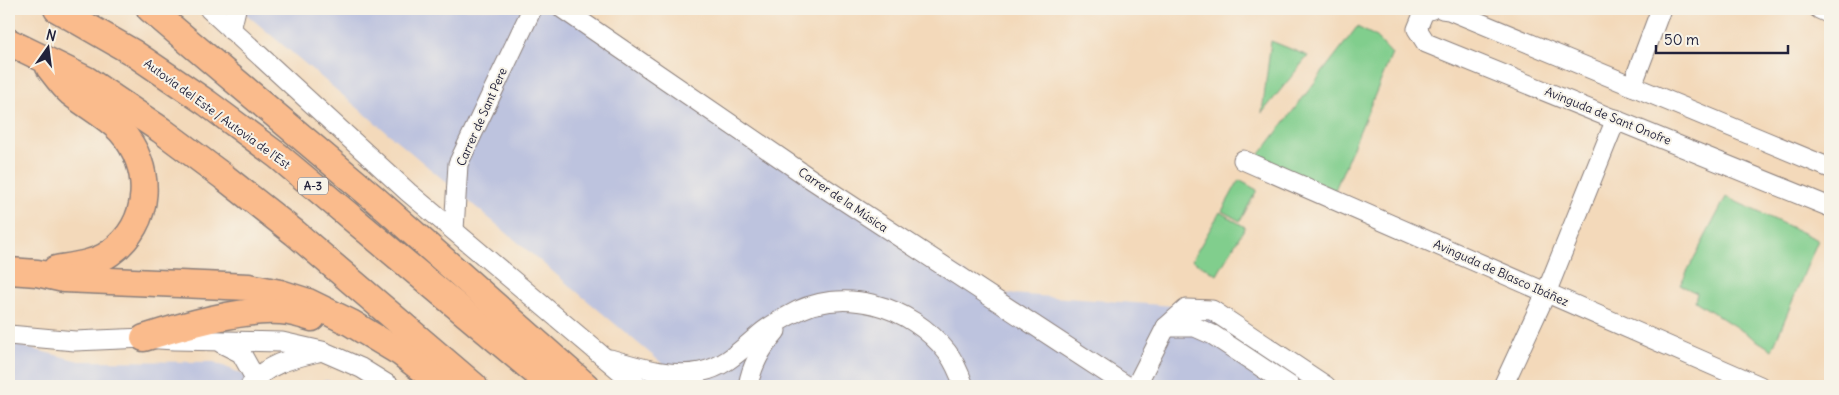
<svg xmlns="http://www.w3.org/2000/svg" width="1839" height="395" viewBox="0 0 1839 395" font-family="Delius,sans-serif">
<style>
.industrial{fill:#bdc3de}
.green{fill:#81ce8d;stroke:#527864}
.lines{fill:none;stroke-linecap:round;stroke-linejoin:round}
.minor-casing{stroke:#8a7e7a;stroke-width:21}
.highway-casing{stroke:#8a7e7a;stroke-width:29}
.minor{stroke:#fff;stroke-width:19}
.highway{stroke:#fabb8c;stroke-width:26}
.labels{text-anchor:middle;stroke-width:4;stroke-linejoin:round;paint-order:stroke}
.shield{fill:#f7f3e8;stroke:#62616f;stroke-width:1}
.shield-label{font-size:11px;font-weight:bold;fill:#22223b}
.street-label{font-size:12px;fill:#22223b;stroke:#f7f3e8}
</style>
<rect width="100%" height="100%" fill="#f7f3e8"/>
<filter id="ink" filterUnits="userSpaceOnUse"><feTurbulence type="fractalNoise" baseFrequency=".02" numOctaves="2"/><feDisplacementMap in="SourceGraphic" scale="10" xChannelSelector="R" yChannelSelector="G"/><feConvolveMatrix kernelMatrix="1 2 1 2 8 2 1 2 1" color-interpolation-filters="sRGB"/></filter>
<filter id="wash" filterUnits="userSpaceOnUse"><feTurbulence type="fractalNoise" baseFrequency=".0096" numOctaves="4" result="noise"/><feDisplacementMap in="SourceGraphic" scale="20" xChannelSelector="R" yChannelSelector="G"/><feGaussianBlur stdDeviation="1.12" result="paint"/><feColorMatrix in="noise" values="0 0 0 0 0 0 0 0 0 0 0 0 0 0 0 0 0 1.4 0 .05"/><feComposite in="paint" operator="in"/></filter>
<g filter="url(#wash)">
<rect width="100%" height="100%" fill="#f3d9ba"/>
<g class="industrial">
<polygon points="240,9 558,9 997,293 1215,309 1333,386 689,386"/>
<polygon points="9,343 79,361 214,362 270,386 9,386"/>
<polygon points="327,380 342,386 298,386"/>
</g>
<g class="green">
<polygon points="1357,27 1375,36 1392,54 1335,190 1257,158"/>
<polygon points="1271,41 1308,56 1262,113"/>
<polygon points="1239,180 1257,190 1240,221 1222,211"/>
<polygon points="1726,197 1818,240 1772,350 1695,301 1697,293 1680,285"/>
<polygon points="1220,212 1245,227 1217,275 1192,260"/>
</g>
</g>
<g filter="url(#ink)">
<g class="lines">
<defs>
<g id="minor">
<polyline points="209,9 408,192 638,386"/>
<polyline points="563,9 811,179 1127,386"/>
<polyline points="1432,9 1424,12 1417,29 1426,43 1830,207"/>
<polyline points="1442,9 1449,10 1830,168"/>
<polyline points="1819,9 1830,14"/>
<polyline points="231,30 236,9"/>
<polyline points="1632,86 1661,9"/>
<polyline points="1243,160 1760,386"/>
<polyline points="454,230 458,164 532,9"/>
<polyline points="1166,327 1195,327 1213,335 1290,386"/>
<polyline points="9,335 75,341 144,338 174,340 282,342 322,351 361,368 390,386"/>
<polyline points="221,343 241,353 255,378"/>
<path d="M610,359C638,367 670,378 700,372C725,367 741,350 760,334C768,327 779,321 788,316C842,284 910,305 947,352C955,362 960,375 964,386"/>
<path d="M250,386C265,364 293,358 318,352"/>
<path d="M748,386C752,364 762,347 776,331"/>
<polyline points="1136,386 1166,327 1186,309 1212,310 1326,386"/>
<polyline points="1503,386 1546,293 1616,119"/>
</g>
<g id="highway">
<polyline points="57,9 132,52 207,103 278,156 552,386"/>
<polyline points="150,9 375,199 586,386"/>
<polyline points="9,42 87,80 161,130 224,177 295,233 474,386"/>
<path d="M49,67C56,76 63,86 71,93C87,106 105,115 120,130C154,167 152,223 110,253C95,264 73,266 56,269"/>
<polyline points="9,271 37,273 64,279 249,287 280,293 308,302 351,323 401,353 443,386"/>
<path d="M144,338C184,325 249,306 289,312C297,313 305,316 312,318"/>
</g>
</defs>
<use href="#minor" class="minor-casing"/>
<use href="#highway" class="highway-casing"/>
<use href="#minor" class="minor"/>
<use href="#highway" class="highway"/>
</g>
</g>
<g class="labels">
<rect class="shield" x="298" y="177.5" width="30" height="17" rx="4"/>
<g class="shield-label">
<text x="313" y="190">A-3</text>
</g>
<g class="street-label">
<text transform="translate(217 114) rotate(36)" y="4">Autovía del Este / Autovia de l'Est</text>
<text transform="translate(1608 116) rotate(22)" y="4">Avinguda de Sant Onofre</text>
<text transform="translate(482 117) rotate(-66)" y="4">Carrer de Sant Pere</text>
<text transform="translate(843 200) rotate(34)" y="4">Carrer de la Música</text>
<text transform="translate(1501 273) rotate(24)" y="4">Avinguda de Blasco Ibáñez</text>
</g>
</g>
<rect width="1839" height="395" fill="none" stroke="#f7f3e8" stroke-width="30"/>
<g transform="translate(48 48) rotate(14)" stroke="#f7f3e8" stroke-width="4" paint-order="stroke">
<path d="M0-4L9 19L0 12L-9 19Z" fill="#22223b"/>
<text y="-8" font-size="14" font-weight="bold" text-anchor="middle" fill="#22223b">N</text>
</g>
<path d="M1656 45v8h132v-8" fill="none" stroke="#22223b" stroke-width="2.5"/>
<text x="1664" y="45" font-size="15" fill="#22223b" stroke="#f7f3e8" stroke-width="4" paint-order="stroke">50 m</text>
</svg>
